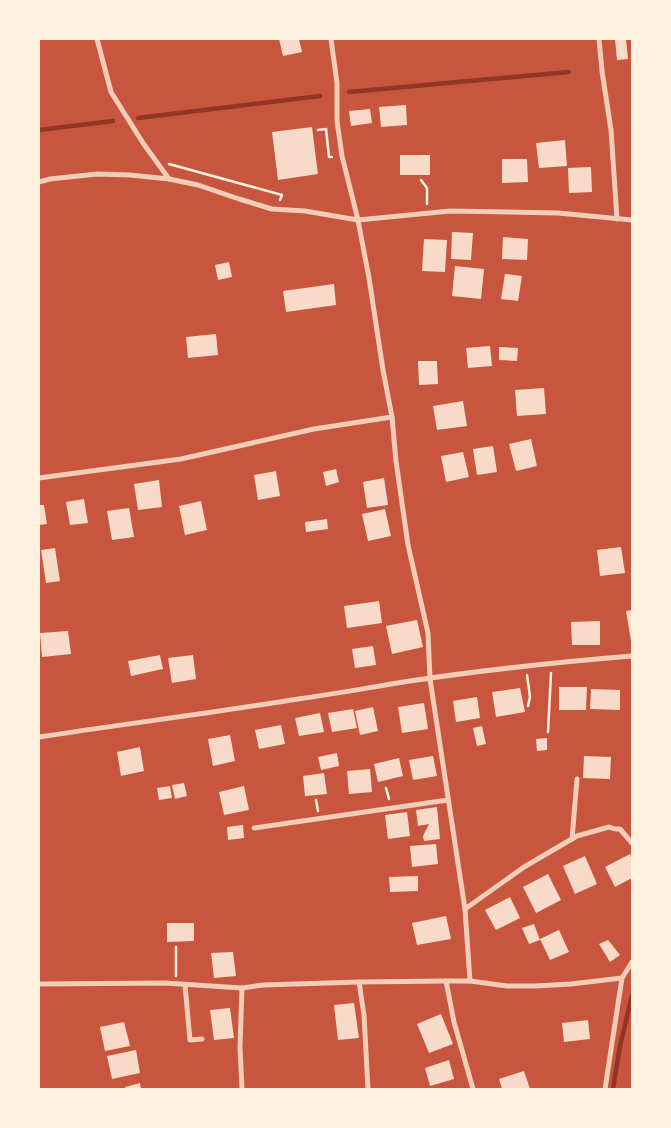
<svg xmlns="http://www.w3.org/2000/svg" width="671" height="1128" viewBox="0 0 671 1128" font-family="Commissioner,sans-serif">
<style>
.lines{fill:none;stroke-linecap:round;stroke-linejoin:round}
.stream{stroke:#8f3625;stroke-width:4.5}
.building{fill:#f7dbc8}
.path{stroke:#fff3e0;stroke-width:2.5}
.minor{stroke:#f1ccb7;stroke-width:5}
</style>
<rect width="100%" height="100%" fill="#c8553d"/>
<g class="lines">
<g class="stream">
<polyline points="349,92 569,72"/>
<polyline points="138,118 320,96"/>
<polyline points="39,130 113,121"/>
<polyline points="613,1089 620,1046 632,995"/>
</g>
</g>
<g class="building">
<polygon points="279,39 299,39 302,52 283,56"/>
<polygon points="615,39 626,39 628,59 617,60"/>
<polygon points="406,105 407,125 381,127 379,107"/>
<polygon points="370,109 372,123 351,126 349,111"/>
<polygon points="312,127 318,174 278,180 272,132"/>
<polygon points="565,140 567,166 539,168 536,143"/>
<rect x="400" y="155" width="30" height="20"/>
<polygon points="502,159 527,159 528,182 502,183"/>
<polygon points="591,167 592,192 569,193 568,168"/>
<polygon points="452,232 473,233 471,260 451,259"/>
<polygon points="503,237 528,239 527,260 502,259"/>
<polygon points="424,239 447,240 445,272 422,271"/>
<polygon points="229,262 232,277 218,280 215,265"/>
<polygon points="455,266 484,269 481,299 452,296"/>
<polygon points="505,274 522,276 518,301 501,299"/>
<polygon points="334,284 336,305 286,312 283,291"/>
<polygon points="216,334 218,355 188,358 186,337"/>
<polygon points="490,346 492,366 468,368 466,348"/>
<polygon points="499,347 518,348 517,361 499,360"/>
<polygon points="418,361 437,361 438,384 419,385"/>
<polygon points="544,388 546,414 517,416 515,390"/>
<polygon points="463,401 467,426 437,430 433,406"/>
<polygon points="531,439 537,466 516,471 509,444"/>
<polygon points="493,446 497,472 477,475 473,449"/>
<polygon points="463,452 469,477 446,482 441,456"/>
<polygon points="336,469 339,482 326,486 323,472"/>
<polygon points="276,471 280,496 258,500 254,475"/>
<polygon points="384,478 388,505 367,508 363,482"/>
<polygon points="159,480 162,507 138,510 134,484"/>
<polygon points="84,499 88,523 70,525 66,502"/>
<polygon points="201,501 207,530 185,535 179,506"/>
<polygon points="39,505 44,505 47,524 39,525"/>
<polygon points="129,508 134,537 112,540 107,511"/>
<polygon points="385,509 391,536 368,541 362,514"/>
<polygon points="327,519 328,529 306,532 305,522"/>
<polygon points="621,547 625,573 600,576 597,550"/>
<polygon points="55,548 60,581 46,583 41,550"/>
<polygon points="379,601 382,623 347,628 344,606"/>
<polygon points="632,610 632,640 631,641 626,611"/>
<polygon points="417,620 423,647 392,654 386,626"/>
<polygon points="600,621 600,645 572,645 571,622"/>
<polygon points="68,631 71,654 42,657 40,633"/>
<polygon points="373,646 376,665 355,668 352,649"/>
<polygon points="160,655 163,669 131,676 128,661"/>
<polygon points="193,655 196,679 172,683 168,658"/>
<polygon points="559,687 587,687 586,710 559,710"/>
<polygon points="520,688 525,712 496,717 492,692"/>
<polygon points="591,689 620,690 620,710 590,709"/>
<polygon points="477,697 480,718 456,722 453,701"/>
<polygon points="424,703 428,729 402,733 398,707"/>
<polygon points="373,707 378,731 360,735 355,711"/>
<polygon points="353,709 357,728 332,732 328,713"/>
<polygon points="320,713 324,732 299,736 295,718"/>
<polygon points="281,725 285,744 259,749 255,730"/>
<polygon points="482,726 486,744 477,746 473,728"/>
<polygon points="230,735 235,761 213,766 208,739"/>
<polygon points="547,738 547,750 537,751 536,739"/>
<polygon points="140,747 144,771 121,776 117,752"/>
<polygon points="337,753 339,766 321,770 318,757"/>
<polygon points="433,756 437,776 413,780 409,760"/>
<polygon points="584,756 611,757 610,779 583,778"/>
<polygon points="399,758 403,776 378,782 374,764"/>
<polygon points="370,769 372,792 349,794 347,771"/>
<polygon points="324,773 327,794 305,796 303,776"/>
<polygon points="184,783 187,796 175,799 172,785"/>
<polygon points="170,786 172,798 159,800 157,788"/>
<polygon points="244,786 249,810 224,815 219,792"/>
<polygon points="437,807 440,839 424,841 423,836 429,824 418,826 416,810"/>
<polygon points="407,812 410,836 388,839 385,815"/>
<polygon points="243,825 244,838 228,840 227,827"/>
<polygon points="436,844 438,864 412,867 410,846"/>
<polygon points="630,854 632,859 632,878 615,887 605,867"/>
<polygon points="585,856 597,884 575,894 563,866"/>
<polygon points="548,874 561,900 536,913 523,887"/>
<polygon points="418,876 418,891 390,892 389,877"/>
<polygon points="510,897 520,918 496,930 485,910"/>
<polygon points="446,916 451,939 417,945 412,923"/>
<polygon points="167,923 194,923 194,941 167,942"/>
<polygon points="534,924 540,940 529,944 522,928"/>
<polygon points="559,930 569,952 550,960 540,939"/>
<polygon points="608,940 620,955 610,962 599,944"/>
<polygon points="233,952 236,976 214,978 211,953"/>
<polygon points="354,1003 359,1038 338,1040 334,1005"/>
<polygon points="230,1008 234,1038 214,1040 210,1010"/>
<polygon points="441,1014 453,1044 429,1053 417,1024"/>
<polygon points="588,1020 590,1039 564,1042 562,1023"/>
<polygon points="124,1022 130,1046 105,1051 100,1027"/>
<polygon points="136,1050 140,1073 112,1079 107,1056"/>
<polygon points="449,1060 454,1079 430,1086 425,1068"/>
<polygon points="524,1071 530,1089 502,1089 499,1079"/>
<polygon points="140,1083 141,1089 126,1089 125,1087"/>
</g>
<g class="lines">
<g class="path">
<polyline points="318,130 326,129 329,157 332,157"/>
<polyline points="169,164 282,195 280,200"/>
<polyline points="421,180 427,188 427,204"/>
<polyline points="527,675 530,697 528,706"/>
<polyline points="548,732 551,673"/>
<polyline points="386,788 389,799"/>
<polyline points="316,800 318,811"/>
<polyline points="176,947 176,976"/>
</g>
<g class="minor">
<polyline points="97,39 111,92 143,143 169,179"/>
<polyline points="331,39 337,83 337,121 342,156 358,220 369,278 383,370 392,417 396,461 408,545 428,633 430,679 465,909 470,981"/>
<polyline points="599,39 602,71 611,130 617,219"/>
<polyline points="39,182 50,179 97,174 130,175 169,179 198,185 239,199 272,209 305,211 358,220 450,211 558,213 632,220"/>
<polyline points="39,478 181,459 314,429 392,417"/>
<path d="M39,737C125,724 211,713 298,699C335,694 372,687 410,681C484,670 558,662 632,656"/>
<polyline points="254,828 448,800"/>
<polyline points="572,839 577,779"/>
<polyline points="465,909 524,867 577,836 609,827 615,829 620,829 632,843"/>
<polyline points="446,981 454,1022 473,1089"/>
<polyline points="359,982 364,1015 368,1089"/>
<polyline points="39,984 165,983 242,988 263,985 359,982 446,981 470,981 507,986 535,986 571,984 622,978"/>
<polyline points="185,985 190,1040 202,1039"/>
<polyline points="242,988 240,1047 242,1089"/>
<polyline points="605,1089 622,978 632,962"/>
</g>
</g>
<rect width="671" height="1128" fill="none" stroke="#fff3e0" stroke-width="80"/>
</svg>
